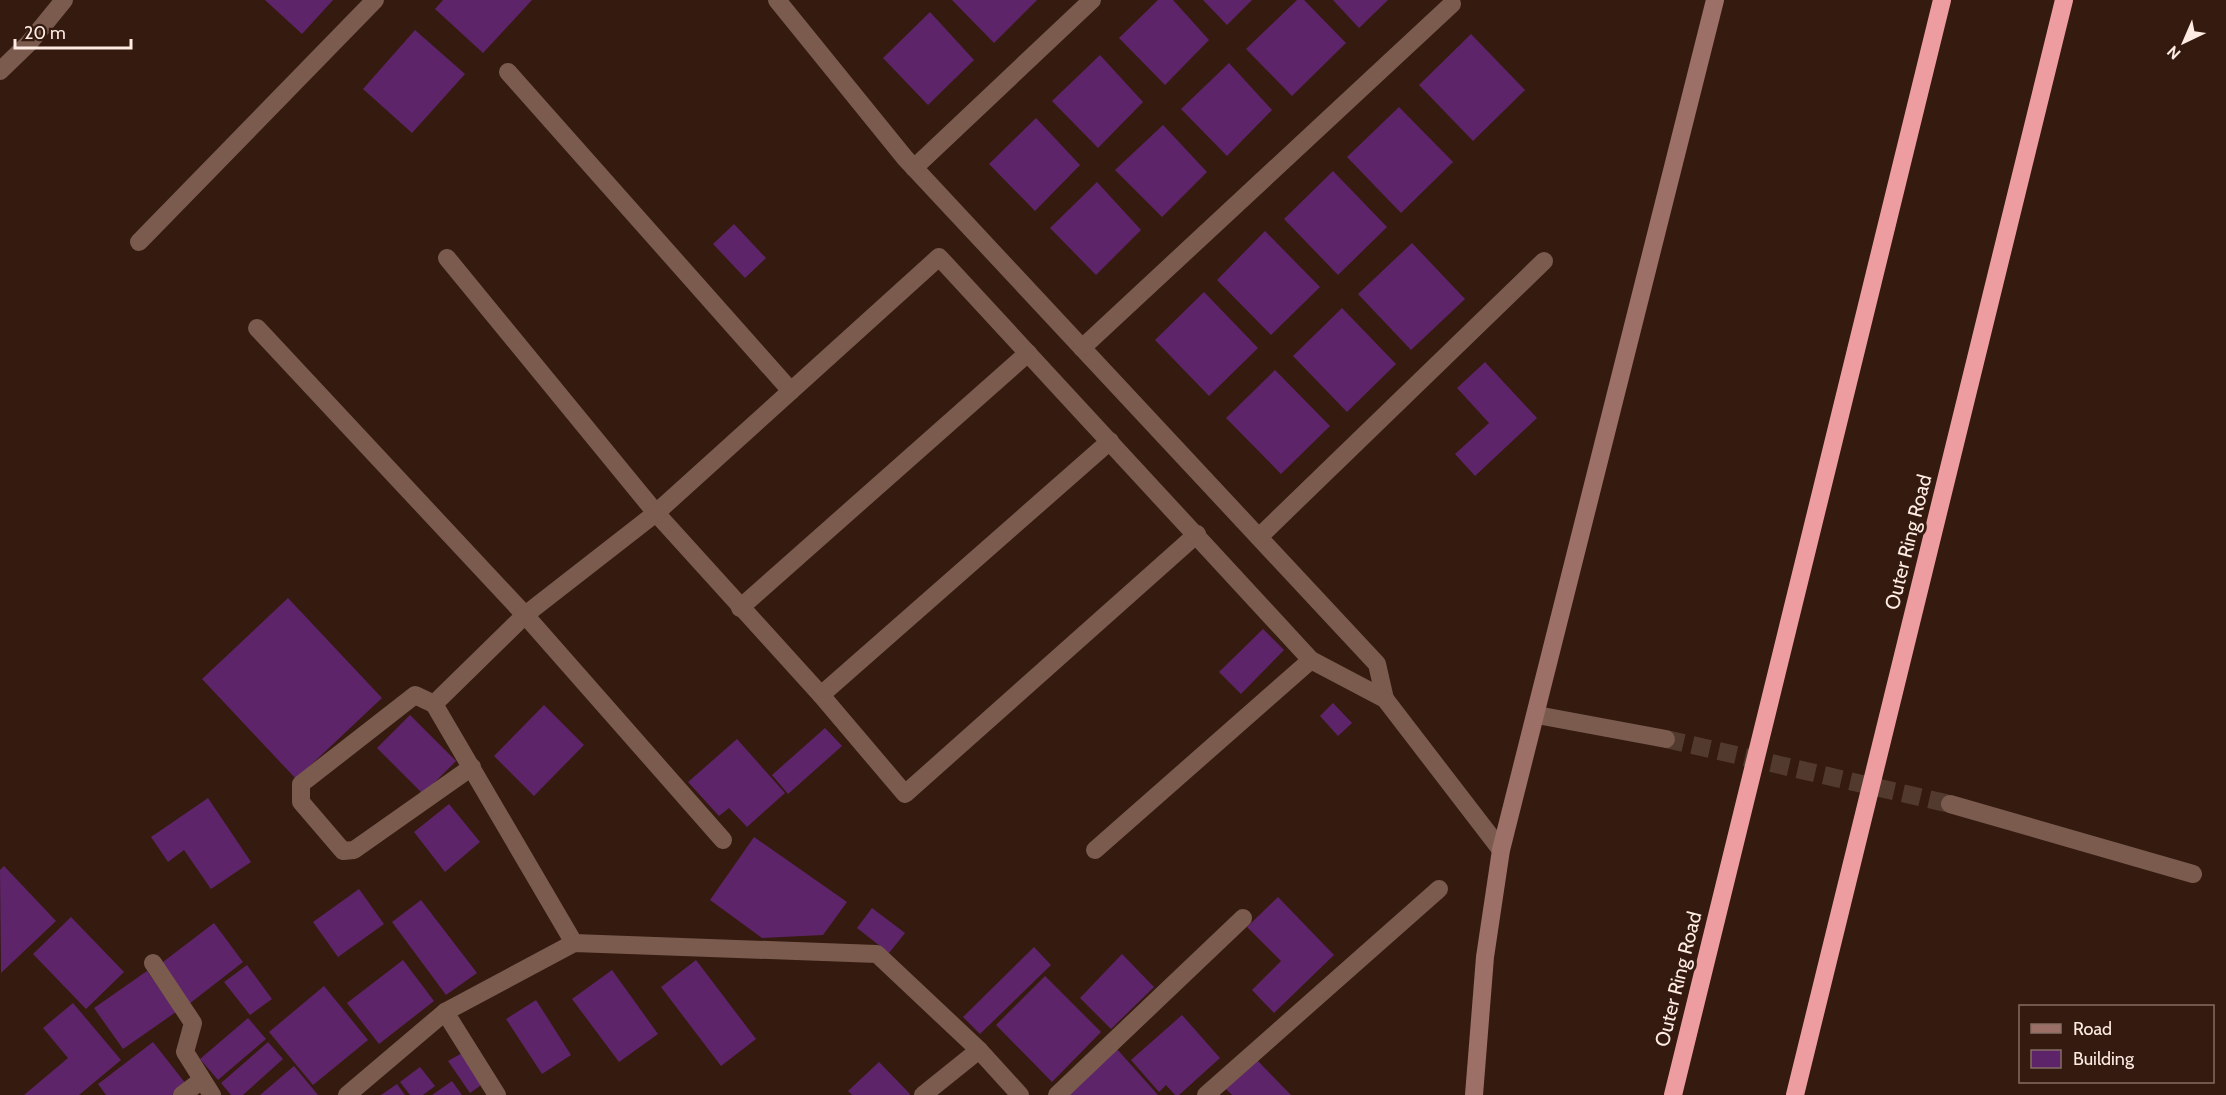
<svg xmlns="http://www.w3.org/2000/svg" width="2226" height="1095" viewBox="0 0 2226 1095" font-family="Cabin,sans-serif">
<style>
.building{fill:#5e2469}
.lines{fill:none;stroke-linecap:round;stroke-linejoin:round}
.street-tunnel{stroke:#523a2f;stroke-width:18;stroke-dasharray:18 9;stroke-linecap:butt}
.lane{stroke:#7a5b4e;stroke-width:18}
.street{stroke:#7a5b4e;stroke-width:18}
.secondary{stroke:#9c6f67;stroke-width:18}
.highway{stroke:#ed9da0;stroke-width:18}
.labels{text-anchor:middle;stroke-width:6;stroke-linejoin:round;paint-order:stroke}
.street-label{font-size:20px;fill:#feece4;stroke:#341a0f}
</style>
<rect width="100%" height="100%" fill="#341a0f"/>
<g class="building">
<polygon points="265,0 333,0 302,34"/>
<polygon points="443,0 532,0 483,53 435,9"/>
<polygon points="952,0 1037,0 994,43"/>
<polygon points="1158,0 1173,0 1209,40 1165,85 1119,38"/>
<polygon points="1203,0 1252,0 1227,25"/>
<polygon points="1297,0 1304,0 1346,43 1292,96 1246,49"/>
<polygon points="1333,0 1388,0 1359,28"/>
<polygon points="930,12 974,60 928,105 883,58"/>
<polygon points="415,30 465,74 412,133 363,89"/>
<polygon points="1471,34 1525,90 1473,141 1419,85"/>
<polygon points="1100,55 1143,102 1098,148 1052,101"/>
<polygon points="1229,63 1272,110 1227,156 1181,109"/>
<polygon points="1399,107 1453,162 1401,213 1347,157"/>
<polygon points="1036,118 1080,165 1035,211 989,164"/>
<polygon points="1163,125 1207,172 1162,217 1115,170"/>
<polygon points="1333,171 1387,227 1338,275 1284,219"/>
<polygon points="1097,182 1141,230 1096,275 1050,228"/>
<polygon points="734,224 766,258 745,278 713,244"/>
<polygon points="1265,231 1320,287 1271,335 1217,280"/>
<polygon points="1412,243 1465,299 1411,350 1358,294"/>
<polygon points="1204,292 1258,348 1209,396 1155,340"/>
<polygon points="1342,308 1396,364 1347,412 1293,356"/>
<polygon points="1485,362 1537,418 1475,476 1455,454 1489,423 1457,388"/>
<polygon points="1275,370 1330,426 1281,474 1226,418"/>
<polygon points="288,598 382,698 296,779 202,679"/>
<polygon points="1263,629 1284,650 1241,694 1219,672"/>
<polygon points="1333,703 1352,723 1338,736 1320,716"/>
<polygon points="544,705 584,745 534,796 494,756"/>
<polygon points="410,715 456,761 423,794 377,748"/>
<polygon points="825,728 842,746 788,794 772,775"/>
<polygon points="737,739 785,793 747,827 729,808 719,816 688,782"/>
<polygon points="208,798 251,862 211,889 184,850 168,862 151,837"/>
<polygon points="449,804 480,842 445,872 414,832"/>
<polygon points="754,837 847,902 823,935 762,938 710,900"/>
<polygon points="4,866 56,921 1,973 0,870"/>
<polygon points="359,889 384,924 338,957 313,922"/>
<polygon points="1278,897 1334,955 1274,1013 1252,990 1281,961 1247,927"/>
<polygon points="421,900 477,973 446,995 392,922"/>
<polygon points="872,908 905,933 889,953 857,928"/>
<polygon points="71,917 124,972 86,1009 33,954"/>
<polygon points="214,923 243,962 189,1004 159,965"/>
<polygon points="1034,947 1051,965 980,1034 963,1017"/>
<polygon points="1122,954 1154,987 1111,1029 1080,998"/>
<polygon points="403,960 434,1001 379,1044 347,1003"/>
<polygon points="696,960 756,1039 721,1066 661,987"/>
<polygon points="247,965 272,999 250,1015 224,982"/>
<polygon points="612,970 658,1034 619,1062 572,999"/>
<polygon points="147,971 176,1012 123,1049 94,1008"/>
<polygon points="1045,976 1101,1032 1052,1082 996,1025"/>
<polygon points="324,986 368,1040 313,1085 269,1032"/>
<polygon points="536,1000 571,1055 542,1074 506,1019"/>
<polygon points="73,1003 121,1060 79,1095 24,1095 68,1058 43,1028"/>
<polygon points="1182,1015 1220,1058 1179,1095 1175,1095 1166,1085 1159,1092 1131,1060"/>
<polygon points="248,1018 266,1039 218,1080 200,1059"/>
<polygon points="153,1042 186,1084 172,1095 106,1095 98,1084"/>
<polygon points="268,1042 283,1059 243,1095 231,1095 221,1083"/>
<polygon points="1116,1048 1158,1095 1065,1095"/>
<polygon points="464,1052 484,1083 470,1093 448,1061"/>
<polygon points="1256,1059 1291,1095 1232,1095 1225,1088"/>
<polygon points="879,1062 910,1094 909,1095 852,1095 848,1091"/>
<polygon points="294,1066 318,1095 260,1095"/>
<polygon points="420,1067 435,1086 423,1095 410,1095 400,1082"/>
<polygon points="452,1081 462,1095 432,1095"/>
<polygon points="397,1084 405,1095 381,1095"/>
</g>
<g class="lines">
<polyline class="street-tunnel" points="1666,739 1950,804"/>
<g class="lane">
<polyline points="777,0 905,158 1377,664 1385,699"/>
<polyline points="0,71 29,43 64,0"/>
<polyline points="914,168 1092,0"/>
<polyline points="139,242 375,0"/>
<polyline points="1082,348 1452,4"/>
<polyline points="1259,537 1544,261"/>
</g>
<g class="street">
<polyline points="508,72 791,391"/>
<polyline points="447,258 656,513 821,695 905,794 1197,534"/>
<polyline points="257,328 525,615 723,840"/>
<polyline points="740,608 1028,353"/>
<polyline points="821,695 1110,441"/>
<polyline points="434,704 415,695 301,784 301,802 343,851 354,850 472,767"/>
<polyline points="1537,715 1666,739"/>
<polyline points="1950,804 2193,874"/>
<polyline points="1095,850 1311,660"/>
<polyline points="574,943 434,704 525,615 656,513 939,257 1311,660 1385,699 1501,850"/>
<polyline points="153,963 193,1023 185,1052 212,1095"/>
<polyline points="445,1012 497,1095"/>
<polyline points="182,1095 202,1080"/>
<polyline points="347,1095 445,1012 574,943 877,954 979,1050 1020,1095"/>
<polyline points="923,1095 979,1050"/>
<polyline points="1057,1095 1243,918"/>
<polyline points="1206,1095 1439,889"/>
</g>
<polyline class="secondary" points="1474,1095 1485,957 1501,850 1715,0"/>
<g class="highway">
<polyline points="1673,1095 1942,0"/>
<polyline points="1795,1095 2064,0"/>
</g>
</g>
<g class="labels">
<g class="street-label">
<text transform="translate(1908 542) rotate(-76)" y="7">Outer Ring Road</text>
<text transform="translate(1678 979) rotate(-76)" y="7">Outer Ring Road</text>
</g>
</g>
<rect x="2019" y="1005" width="195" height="78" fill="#341a0f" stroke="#856e64" stroke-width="1.5"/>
<rect x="2031" y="1024" width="30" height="9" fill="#9c6f67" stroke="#856e64" stroke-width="1.5"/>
<text x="2073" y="1035" font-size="18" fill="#feece4">Road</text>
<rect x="2031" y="1050" width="30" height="18" fill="#5e2469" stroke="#856e64" stroke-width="1.5"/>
<text x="2073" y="1065" font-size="18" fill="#feece4">Building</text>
<g transform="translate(2184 42) rotate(224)" stroke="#341a0f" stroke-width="4.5" paint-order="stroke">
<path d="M0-4.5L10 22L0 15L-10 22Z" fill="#feece4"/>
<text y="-9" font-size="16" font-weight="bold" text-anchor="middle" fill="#feece4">N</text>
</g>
<path d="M15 39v9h116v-9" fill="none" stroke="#feece4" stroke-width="3"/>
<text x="24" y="39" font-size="18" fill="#feece4" stroke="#341a0f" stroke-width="4.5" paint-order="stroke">20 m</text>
</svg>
